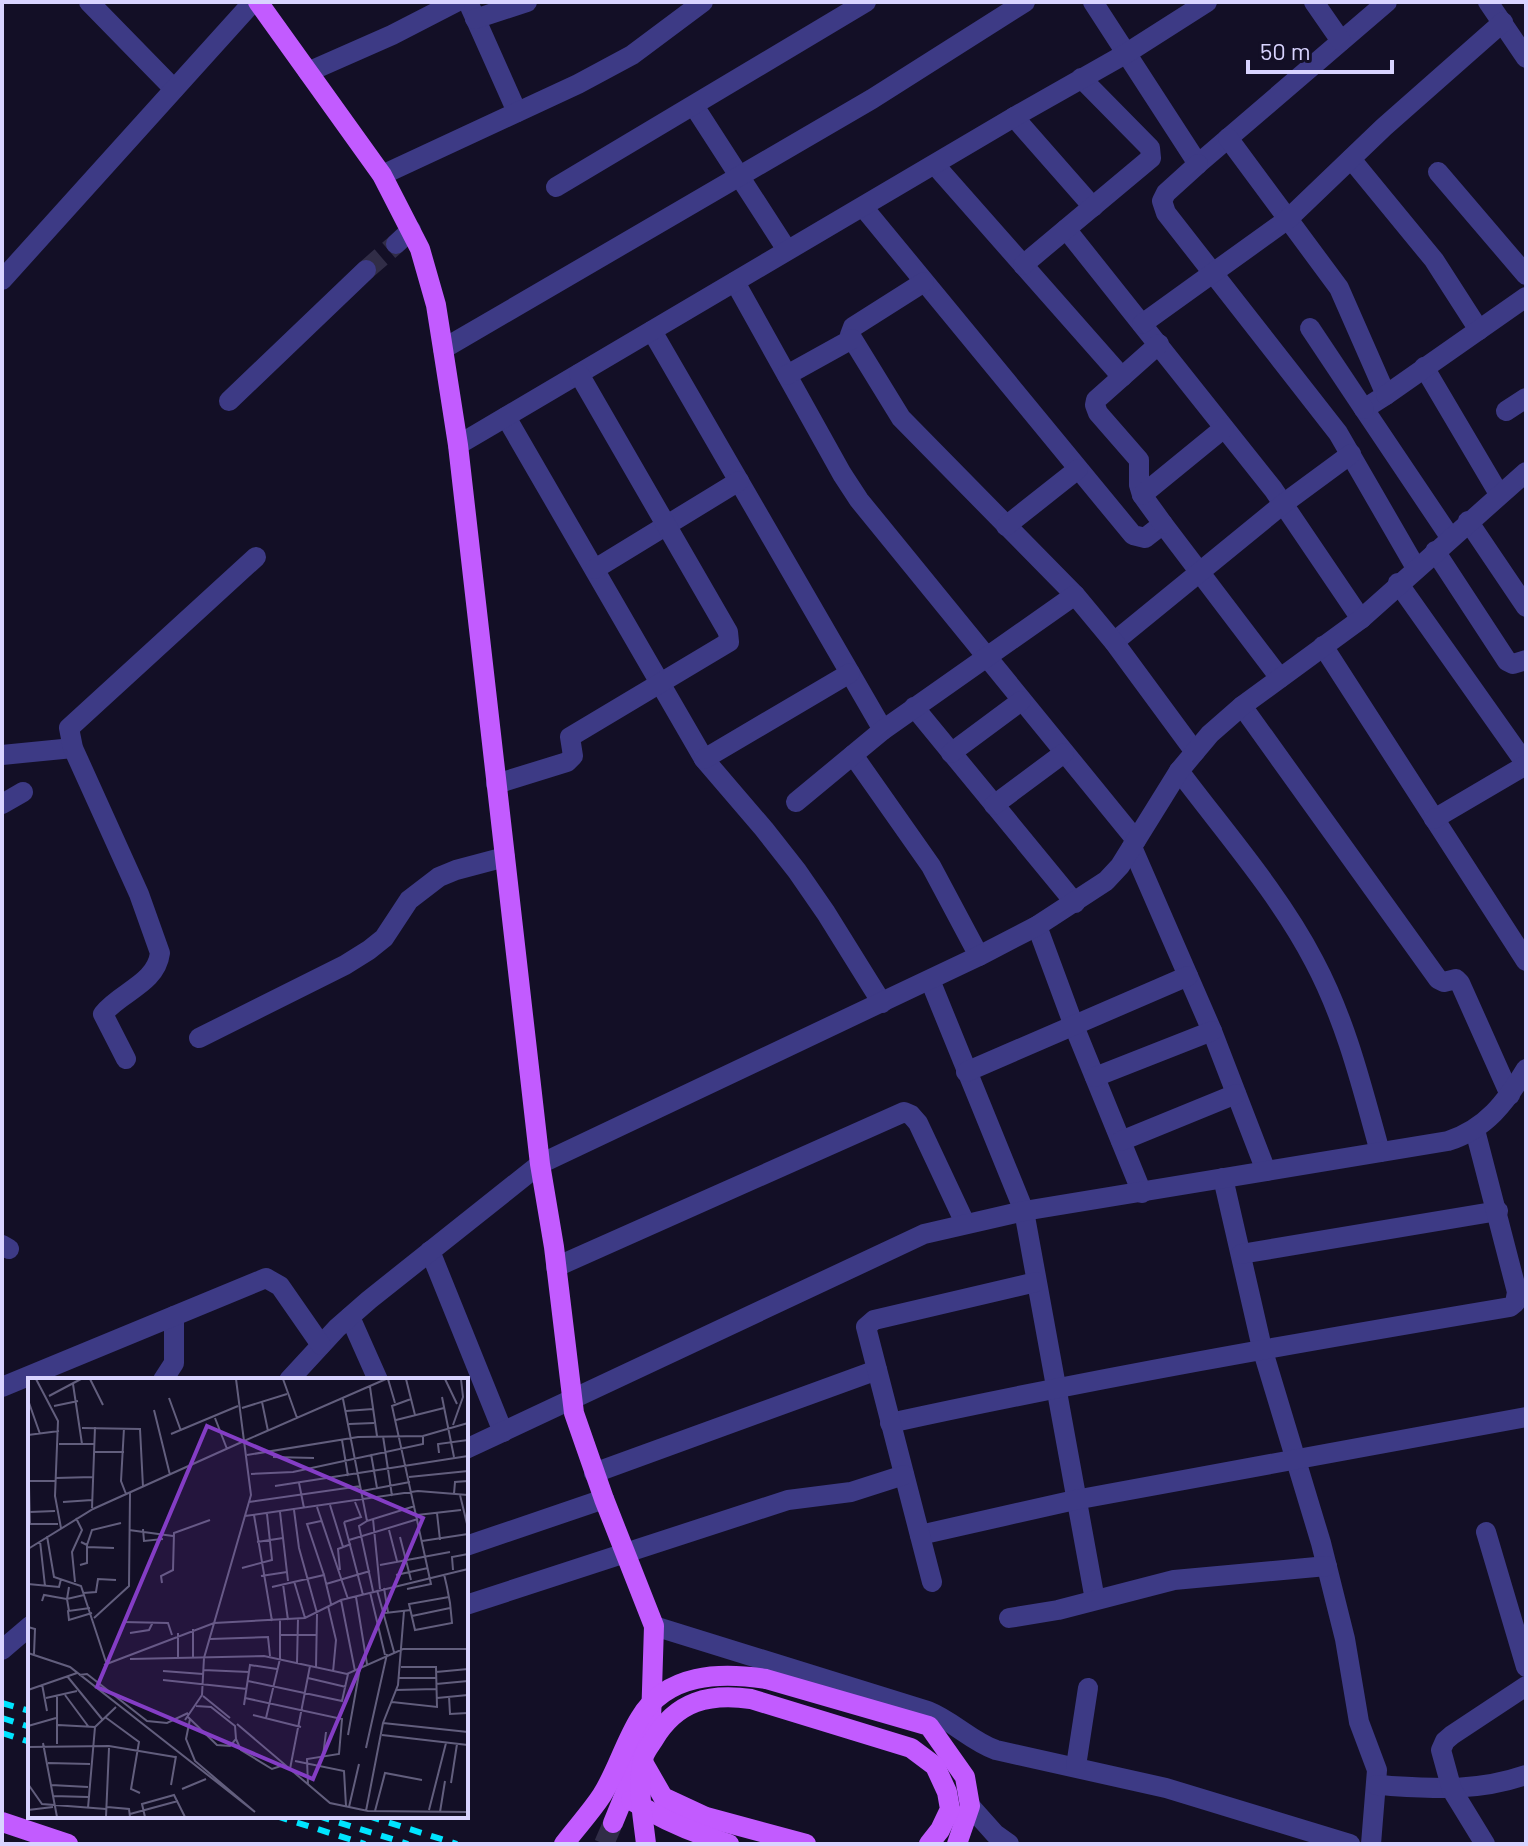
<svg xmlns="http://www.w3.org/2000/svg" width="1528" height="1846" viewBox="0 0 1528 1846" font-family="Barlow,sans-serif">
<style>
.lines{fill:none;stroke-linecap:round;stroke-linejoin:round}
.minor-tunnel{stroke:#312d47;stroke-width:20;stroke-dasharray:20 10;stroke-linecap:butt}
.major-tunnel{stroke:#312d47;stroke-width:20;stroke-dasharray:20 10;stroke-linecap:butt}
.minor{stroke:#3d3a85;stroke-width:20}
.major{stroke:#c25bff;stroke-width:20}
.rail{stroke:#00e5ff;stroke-width:6;stroke-dasharray:12 10;stroke-linecap:butt}
.major-bridge{stroke:#c25bff;stroke-width:20}
.inset-road{fill:none;stroke:#625e7d;stroke-width:2}
.view{fill:#843dc5;fill-opacity:0.15;stroke:#843dc5;stroke-width:4}
.inset-edge{fill:none;stroke:#d9d4ff;stroke-width:4}
</style>
<rect width="100%" height="100%" fill="#130f26"/>
<g class="lines">
<polyline class="minor-tunnel" points="366,270 396,244"/>
<polyline class="major-tunnel" points="604,1844 613,1823"/>
<g class="minor">
<polyline points="89,2 174,89"/>
<polyline points="468,2 517,112"/>
<polyline points="1093,2 1198,164 1387,2"/>
<polyline points="1314,2 1341,41"/>
<polyline points="1488,2 1526,58"/>
<polyline points="475,19 527,2"/>
<polyline points="308,72 392,35 456,2"/>
<polyline points="694,106 787,250"/>
<polyline points="1014,117 1093,207"/>
<polyline points="1228,138 1339,288 1386,395 1364,409 1450,537"/>
<polyline points="1351,159 1434,260 1479,330"/>
<polyline points="1198,164 1166,193 1162,201 1166,213 1338,433 1416,568"/>
<polyline points="935,165 1122,377"/>
<polyline points="1438,172 1526,275"/>
<polyline points="382,175 578,84 632,55 703,2"/>
<polyline points="556,187 866,2"/>
<polyline points="863,207 1133,535 1145,538 1163,524 1280,678"/>
<polyline points="1066,229 1273,489 1361,619"/>
<polyline points="396,244 411,230"/>
<polyline points="1023,265 1151,158 1150,148 1081,78"/>
<polyline points="2,280 253,2"/>
<polyline points="735,282 842,474 859,500 1136,840"/>
<polyline points="924,282 853,327 850,335 901,418 1075,595"/>
<polyline points="1142,324 1288,219 1384,127 1503,22"/>
<polyline points="1310,328 1364,409"/>
<polyline points="652,331 883,730"/>
<polyline points="1159,344 1096,400 1095,405 1098,413 1139,460 1139,485 1142,495 1163,524"/>
<polyline points="443,349 872,99 1025,2"/>
<polyline points="1424,367 1499,494"/>
<polyline points="787,375 852,339"/>
<polyline points="1386,395 1526,297"/>
<polyline points="229,401 366,270"/>
<polyline points="1506,411 1526,398"/>
<polyline points="506,417 704,759 764,829 797,871 826,913 882,1003"/>
<polyline points="458,445 1014,117 1127,53 1207,2"/>
<polyline points="1142,495 1224,428"/>
<polyline points="1468,521 1526,607"/>
<polyline points="1006,526 1078,469"/>
<polyline points="1435,551 1507,661 1513,664 1526,660"/>
<polyline points="595,569 739,481"/>
<polyline points="1398,583 1526,764"/>
<polyline points="1114,642 1283,504 1351,454"/>
<polyline points="1323,646 1526,961"/>
<polyline points="1242,706 1438,979 1444,982 1456,979 1460,983 1510,1095"/>
<polyline points="914,707 1075,903"/>
<polyline points="951,753 1021,701"/>
<polyline points="2,755 73,748"/>
<polyline points="853,755 931,866 979,956"/>
<polyline points="704,759 850,673"/>
<path d="M1179,771C1224,831 1280,895 1314,961C1346,1021 1362,1087 1380,1152"/>
<polyline points="496,784 567,762 573,756 570,737 729,642 728,632 579,374"/>
<polyline points="796,802 883,730 1075,595 1114,642 1195,752"/>
<polyline points="2,804 23,792"/>
<polyline points="994,805 1064,753"/>
<polyline points="1434,819 1526,765"/>
<polyline points="1132,847 1212,1031 1266,1171"/>
<polyline points="1037,926 1074,1026 1142,1193"/>
<polyline points="930,980 1024,1211 1095,1600"/>
<polyline points="199,1038 345,965 369,950 384,938 409,900 439,877 456,870 505,857"/>
<path d="M126,1059L103,1014C120,992 156,984 160,953L139,894L73,748L69,728L256,557"/>
<polyline points="966,1072 1188,976"/>
<polyline points="1095,1077 1212,1031"/>
<polyline points="1121,1141 1236,1094"/>
<polyline points="1223,1178 1262,1348 1321,1543 1345,1639 1359,1722 1377,1770 1371,1844"/>
<polyline points="2,1245 9,1249"/>
<polyline points="430,1251 503,1432"/>
<polyline points="1241,1254 1498,1211"/>
<polyline points="556,1267 904,1112 911,1115 918,1123 965,1223"/>
<polyline points="350,1317 378,1380"/>
<polyline points="163,1380 174,1363 174,1316"/>
<polyline points="289,1380 337,1328 369,1300 540,1164 979,956 1037,926 1106,881 1120,866 1179,771 1210,734 1242,706 1361,619 1526,472"/>
<polyline points="2,1387 266,1278 280,1286 321,1345"/>
<path d="M890,1423C1096,1378 1302,1342 1510,1307L1515,1303L1517,1292L1475,1130"/>
<path d="M466,1449L924,1234L1024,1211L1448,1141C1486,1129 1506,1102 1526,1069"/>
<polyline points="594,1473 877,1370"/>
<polyline points="1486,1532 1526,1667"/>
<polyline points="920,1535 1075,1500 1526,1417"/>
<polyline points="466,1546 604,1499"/>
<polyline points="932,1582 866,1327 874,1320 1036,1282"/>
<polyline points="466,1605 788,1500 851,1492 904,1475"/>
<polyline points="1009,1618 1058,1610 1174,1580 1327,1566"/>
<path d="M654,1626L928,1711C953,1721 971,1741 996,1750L1166,1788L1350,1844"/>
<polyline points="2,1650 30,1626"/>
<polyline points="1076,1766 1088,1688"/>
<path d="M1376,1785C1429,1788 1474,1793 1526,1775"/>
<polyline points="970,1806 995,1834 1009,1844"/>
<polyline points="1485,1844 1452,1790 1441,1750 1445,1741 1452,1735 1526,1686"/>
</g>
<g class="major">
<polyline points="258,2 382,175 420,249 436,305 443,349 458,445 540,1164 554,1247 574,1413 604,1499 654,1626 651,1721 640,1757 613,1823"/>
<polyline points="640,1757 663,1797 706,1817 806,1844"/>
<path d="M631,1800C662,1820 693,1833 729,1844"/>
<polyline points="2,1822 68,1844"/>
</g>
<g class="rail">
<polyline points="2,1703 30,1711"/>
<polyline points="2,1718 30,1727"/>
<polyline points="2,1733 30,1742"/>
<polyline points="276,1816 365,1844"/>
<polyline points="318,1816 408,1844"/>
<polyline points="368,1816 457,1844"/>
</g>
<g class="major-bridge">
<path d="M564,1844C576,1828 591,1812 602,1795C617,1771 625,1742 640,1718C667,1673 720,1672 766,1679L929,1726L965,1777L970,1806L957,1844"/>
<path d="M646,1844C643,1816 636,1784 644,1756C646,1750 651,1744 654,1739C677,1701 709,1693 751,1699L911,1748L935,1766L947,1792L950,1809L940,1830L929,1844"/>
</g>
</g>
<g transform="translate(28 1378)">
<rect width="440" height="440" fill="#130f26"/>
<path class="inset-road" d="M8,1L30,43L27,118L33,150M62,1L75,27M255,1L269,40M360,1L367,25M378,1L387,37M417,1L429,26M45,6L54,66M342,9L349,58M21,18L53,1M414,19L426,79M141,20L153,53M315,21L339,143L387,128M0,22L12,56M234,24L240,53M26,28L50,23M214,30L259,16M126,32L142,97M318,33L345,31M187,40L199,71M368,42L416,30M321,46L346,45M425,47L435,19L433,1M54,50L112,51L115,109M96,50L93,103L98,116M143,56L210,28M0,57L31,53M355,58L364,118M314,62L320,98M216,63L358,1M31,66H67M0,68L2,146M66,74H96M411,75L410,66L440,62M343,76L349,110M219,77L330,59L395,58L440,45M245,79L286,80M223,96L265,94L395,66V58M381,99L440,93M28,100L65,99M0,103H28M271,105L276,130M247,108L440,78M334,113L382,104M426,116L427,104L440,103M432,117L440,150M35,124L64,122M221,124L333,108M302,127L315,169M289,129L320,221M64,130L67,49M266,132L271,170L289,235M2,134L27,133M252,134L260,203M409,135L412,162M226,137L244,243M389,137L433,132M217,138L390,113L440,117M345,141L352,211M293,143L279,146L296,197M339,143L331,148L345,213M316,144L335,217M316,144L333,139L327,124M2,146H30M115,151L116,163L135,161M101,152L145,158M361,152L369,183M19,158L26,199L53,208L78,284M372,159L383,202M321,162L390,141M12,163L17,208M394,163L440,156M53,164L59,167L64,152L93,145M229,164L255,160M59,169L86,170M0,171L65,131L216,63M52,187L59,185V167M352,187L422,174M214,190L244,182L239,136M312,192L310,171L323,166M425,192L424,179L440,176M416,196L419,209L422,225L424,245L387,252L381,226L421,219M368,197L400,190M233,198L259,194M266,203L277,240M47,204L44,174L54,152L48,140M134,205L133,198L145,192L146,155L182,142M0,206L31,209L33,201M255,206L260,242M298,206L342,193M41,209L39,221L56,217M244,209L296,197L303,226M356,210L360,234M379,211L403,206L364,28L383,21M349,212L366,274M342,214L357,277M55,215L68,214L70,201L88,202M328,219L339,286M313,222L327,293M14,223L16,217L39,221L41,233M300,228L308,262L305,294M62,230L40,233L41,242L64,235M357,235L383,232M384,238L422,230M66,240L101,208L102,115M95,244L140,245L144,257M0,249L7,251L6,276M102,255L121,252L125,244M150,255V281M252,257H289M182,261L240,259L242,278M0,275L42,289L227,434M102,281L236,278L319,296L375,271H440M165,281V251M269,285L270,241M76,287L186,245L277,240L313,222L440,191M288,289L289,236M175,292L221,294M135,293L175,296M408,294L440,291M51,297L59,296L119,343L139,345L160,335M39,298L74,341M280,300L318,309M371,300H408M135,302L219,311M220,303L314,323L320,296M14,306L19,333M408,306L440,303M0,312L49,295M368,312L408,311M37,317L60,348M29,318V366M175,318L202,340M421,318L422,336L440,335M18,320L49,313M217,320L314,341L311,376L279,381L280,407M409,320L440,317M364,324L409,329L408,289H373M216,327L222,287L249,291M225,337L273,349M77,339L111,364L103,411L112,415M160,339L189,367L202,368L208,361L207,348L183,329L168,328M238,340L252,281V242M162,341L158,361L167,383L227,434M157,342L174,317L176,280L223,117L208,1M355,345L440,354M209,346L302,425L340,433L440,434M30,347L67,349M0,348L28,340M320,357L332,290M354,357L440,367M208,361L213,372L244,391L256,387M15,365L29,439M0,369L81,368L147,379M338,370L359,276M295,378L298,354M267,383L316,393L318,428M20,385L62,386M262,391L282,288M423,405L429,366M0,406L14,426L78,431M23,407L60,409M143,407L148,378M154,411L178,401M25,418L60,419M79,429L101,431L102,439M321,429L331,386M60,430L67,349L88,329M0,432L25,429M401,432L418,365M338,433L355,345L370,307L376,233M347,433L357,395L394,402M412,434L417,403M102,436L150,423M78,439L81,370M117,439L114,426L146,417L157,439"/>
<path class="view" d="M179,48L395,140L285,401L69,309Z"/>
<rect width="440" height="440" class="inset-edge"/>
</g>
<rect width="1528" height="1846" fill="none" stroke="#d9d4ff" stroke-width="8"/>
<path d="M1248 60v12h144v-12" fill="none" stroke="#d9d4ff" stroke-width="4"/>
<text x="1260" y="60" font-size="24" fill="#d9d4ff" stroke="#130f26" stroke-width="6" paint-order="stroke">50 m</text>
</svg>
